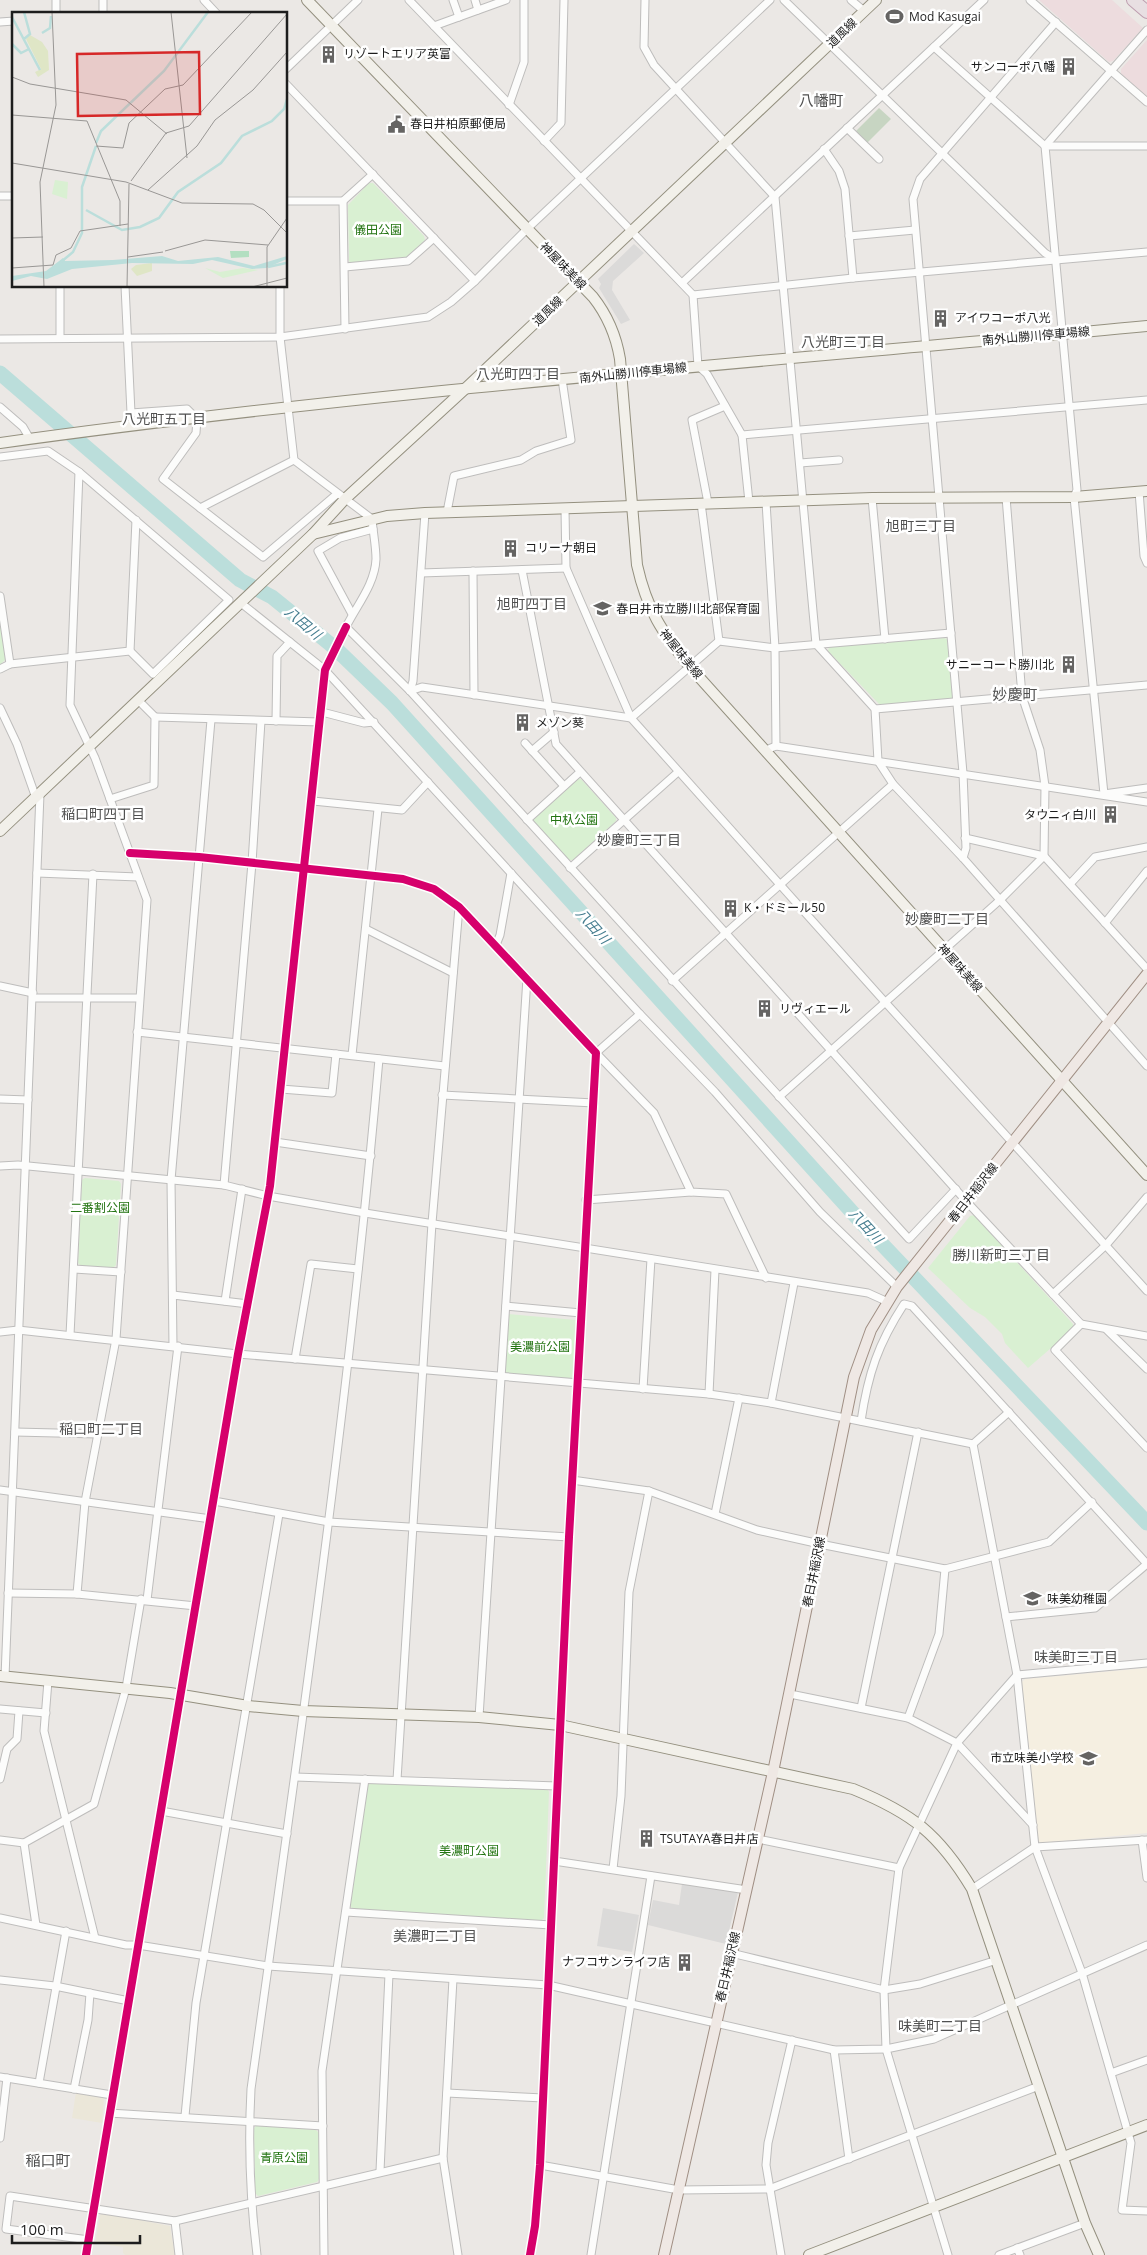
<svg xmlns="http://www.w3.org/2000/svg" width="1147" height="2255" viewBox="0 0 1147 2255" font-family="'Open Sans','Noto Sans JP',sans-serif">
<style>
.commercial{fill:#eddcde}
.education{fill:#f5efe1}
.farmland{fill:#ebe7d9}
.cemetery{fill:#c7d5c2}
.park{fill:#d9f0d2}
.parking{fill:#dbdad9}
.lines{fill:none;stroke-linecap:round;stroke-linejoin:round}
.river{stroke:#bbdedb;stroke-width:15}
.street-casing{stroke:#bebdbc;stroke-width:9}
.secondary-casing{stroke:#94907f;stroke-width:12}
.primary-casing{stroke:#a08f84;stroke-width:12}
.highway-casing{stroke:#be9eaf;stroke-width:14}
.street{stroke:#fcfcfb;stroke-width:7}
.secondary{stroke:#f2f0ea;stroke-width:10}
.primary{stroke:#efe8e4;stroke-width:10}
.highway{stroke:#e8dfe2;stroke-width:12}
.cycleway-casing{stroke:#fff;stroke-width:11}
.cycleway{stroke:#d6006c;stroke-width:8}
.labels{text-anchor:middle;stroke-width:5;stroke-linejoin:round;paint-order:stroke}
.poi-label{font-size:12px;fill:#1d1d1d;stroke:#fff;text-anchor:start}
.street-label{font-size:12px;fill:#1d1d1d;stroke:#fff}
.park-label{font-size:12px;fill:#237412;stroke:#fff}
.neighbourhood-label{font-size:14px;fill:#505050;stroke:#fff}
.water-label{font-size:14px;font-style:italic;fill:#477e90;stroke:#fff}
.quarter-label{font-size:15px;fill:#505050;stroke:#fff}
.inset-river{fill:none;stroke:#bbdedb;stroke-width:2.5}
.inset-road{fill:none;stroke:#999795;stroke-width:1}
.view{fill:#d62828;fill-opacity:0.15;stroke:#d62828;stroke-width:2.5}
.inset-edge{fill:none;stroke:#1d1d1d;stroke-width:2.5}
</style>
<rect width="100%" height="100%" fill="#ebe8e5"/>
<g class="commercial">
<polygon points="1039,0 1112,0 1143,28 1113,61 1109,62"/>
<polygon points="1147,40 1147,97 1121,74 1121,69"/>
</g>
<polygon class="education" points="1147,1668 1147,1833 1041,1843 1038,1840 1022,1682 1025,1679"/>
<g class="farmland">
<polygon points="76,2092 104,2098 102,2123 72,2118"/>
<polygon points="103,2213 170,2226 175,2255 125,2255 123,2253 123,2247 95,2243 100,2215"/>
</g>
<polygon class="cemetery" points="879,108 891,119 867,143 856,131"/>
<g class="park">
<polygon points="369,183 373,183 424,236 425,240 407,257 351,264 349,261 348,205"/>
<polygon points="0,622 6,659 0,665"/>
<polygon points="944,638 947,639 953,696 951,699 880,705 828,651 829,647"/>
<polygon points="578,779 581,779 616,818 616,821 573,860 569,860 534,823 533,818"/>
<polygon points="85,1178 119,1181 121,1184 116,1265 113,1268 81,1266 78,1263 82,1180"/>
<polygon points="974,1215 1073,1324 1073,1329 1028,1368 1005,1343 1002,1334 985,1317 970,1308 928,1268 970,1216"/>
<polygon points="508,1314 576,1320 573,1381 504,1374"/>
<polygon points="370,1783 547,1789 549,1792 544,1918 541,1921 353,1909 350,1906 368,1785"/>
<polygon points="256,2125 316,2130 319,2133 319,2179 317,2182 258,2196 255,2193 254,2129"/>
</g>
<g class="parking">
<polygon points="634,244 644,253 613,281 612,290 630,320 621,324 599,288 601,284 598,279"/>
<polygon points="682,1884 738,1892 726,1944 648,1925 653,1900 679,1905"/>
<polygon points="603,1908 639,1915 632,1952 597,1946"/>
</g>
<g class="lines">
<polyline class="river" points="0,373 240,580 272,597 335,648 392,703 861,1222 1147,1523"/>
<defs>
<g id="street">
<polyline points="56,0 56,14"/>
<polyline points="103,0 103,14"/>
<polyline points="204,0 217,14"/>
<polyline points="409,0 693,295 698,366 707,374 742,435 1147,400"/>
<polyline points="453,0 459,17"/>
<polyline points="475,0 478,10"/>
<polyline points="645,0 644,47 654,65 775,197 816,644 875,709 878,761 893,784 963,858 1147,1066"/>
<polyline points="784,0 1045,253 1055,259"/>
<polyline points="851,0 864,11"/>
<polyline points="1030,0 1147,102"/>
<polyline points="0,22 14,21"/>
<polyline points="434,26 506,0"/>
<polyline points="934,47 1045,146 1077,490 1074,497 1104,794 1147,788"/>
<polyline points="286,69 358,0"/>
<polyline points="286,84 475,281"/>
<polyline points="509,105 524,62 524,0"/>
<polyline points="847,128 879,159"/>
<polyline points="544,141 561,123 564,0"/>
<polyline points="1045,146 1147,30"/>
<polyline points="1045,146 1147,146"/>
<polyline points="824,149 839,171 845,189 853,278"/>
<polyline points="0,196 14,196"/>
<polyline points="286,201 343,201 373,174"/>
<polyline points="343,201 345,329"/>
<polyline points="849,236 915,230"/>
<polyline points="345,267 408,261 434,238"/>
<polyline points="682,283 984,0"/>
<polyline points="60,286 60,338"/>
<polyline points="125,286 131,413 187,409 197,419 196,433 163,479 263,557 337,494"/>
<path d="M280,286V337L294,460L372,519C373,532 376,546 376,559C375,584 357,605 346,627L410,691L909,1239L956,1189"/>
<polyline points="693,295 853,278 1147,252"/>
<polyline points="0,339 280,337 428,317 451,302 475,281 527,229 770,0"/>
<polyline points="0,407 23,427 30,439"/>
<polyline points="742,435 749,502"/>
<polyline points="0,457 48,451 79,472 229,600 153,674 130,651 10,664 0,669"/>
<polyline points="800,463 839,460"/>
<polyline points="1139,491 1144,556 1147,563"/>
<polyline points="872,498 885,639"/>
<polyline points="766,502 775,648 776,746"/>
<polyline points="701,503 719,641"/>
<polyline points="708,503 692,420 725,406"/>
<polyline points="200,508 294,460"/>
<polyline points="565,509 566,568 631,718 885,1002 1147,1291"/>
<polyline points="447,512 454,476 521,460 536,451 571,440 562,379"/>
<polyline points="522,570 556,744 967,1202 1081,1324 1147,1336"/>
<polyline points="473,571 474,695"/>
<polyline points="421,573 566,568"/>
<polyline points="0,596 10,664"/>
<polyline points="241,603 325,670 640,1014 715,1092 820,1212 897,1287"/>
<polyline points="352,614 318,551 340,538 373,529"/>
<polyline points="130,651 136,520"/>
<polyline points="410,691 422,687 631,718 719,641 775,648 951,633"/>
<polyline points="410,691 413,681 425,513"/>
<polyline points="0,708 17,744 36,798"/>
<polyline points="875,709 1147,685"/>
<polyline points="322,712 364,723 374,722"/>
<polyline points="155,717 320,722"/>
<polyline points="276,721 277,656 290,642"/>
<polyline points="525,743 564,786"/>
<polyline points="766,750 776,746 1147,802"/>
<polyline points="532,751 554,732"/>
<polyline points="110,799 154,785 155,717 139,701"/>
<polyline points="313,801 402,810 428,782"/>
<polyline points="527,820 580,772"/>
<polyline points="965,838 1044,856 1147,969"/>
<polyline points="130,853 199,857 403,879 434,889 459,907 596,1053 569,1537 540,2165 535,2226 530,2255"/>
<polyline points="963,858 966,848 963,773 913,199 920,179 1056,22"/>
<polyline points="570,868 678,772"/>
<polyline points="37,873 138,877"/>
<polyline points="1070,884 1095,857 1147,847"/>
<polyline points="1105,923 1147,871"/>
<polyline points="366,929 453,973"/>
<polyline points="496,945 500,935 511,873"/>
<polyline points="672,981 893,784"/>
<polyline points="0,986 33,993"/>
<polyline points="33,998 139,998"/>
<polyline points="640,1014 596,1053 654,1113 691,1192 726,1194 766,1278"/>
<polyline points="137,1032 445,1066"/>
<polyline points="352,1055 378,809"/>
<polyline points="281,1089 332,1093 336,1054"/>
<polyline points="442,1095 594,1103"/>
<polyline points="779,1097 1000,900 1044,856 1045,786 1040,750 1022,696 1006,497"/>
<polyline points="0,1099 28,1100"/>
<polyline points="275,1142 371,1156"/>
<polyline points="0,1166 18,1165 224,1185 268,1196 365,1213 868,1293 888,1302"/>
<polyline points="224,1185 252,863 261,721"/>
<polyline points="586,1200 691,1192"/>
<polyline points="74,1269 121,1272"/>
<polyline points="1053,1294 1106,1245 1147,1197"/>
<polyline points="173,1295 248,1304"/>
<polyline points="225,1301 242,1189"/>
<polyline points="506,1306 581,1313"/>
<polyline points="1081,1324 1055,1350 1147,1448"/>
<polyline points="1107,1330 1147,1369"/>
<polyline points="0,1332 18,1330 238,1354 709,1394 771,1403 973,1444"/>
<polyline points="70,1335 93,874"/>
<polyline points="173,1346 171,1180 211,720"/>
<polyline points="295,1359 311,1264 358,1269"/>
<polyline points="643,1389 651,1259"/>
<polyline points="709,1394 715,1270"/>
<polyline points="771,1403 794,1283"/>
<path d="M861,1421C868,1374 878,1344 904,1304L912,1306L1147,1564"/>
<polyline points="15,1432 98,1434"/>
<polyline points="973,1444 1017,1675 1035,1847 1082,1973 1131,2143 1122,2210 1147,2211"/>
<polyline points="973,1444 1009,1412"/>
<polyline points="572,1480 649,1491 757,1530 820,1544 945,1569 1049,1542 1092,1502"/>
<polyline points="0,1490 211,1519"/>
<polyline points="214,1501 329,1522 569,1537"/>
<polyline points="715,1514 739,1398"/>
<polyline points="8,1593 77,1594 196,1606"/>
<polyline points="77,1594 85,1502 116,1339 147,900 95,758 70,705 79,472"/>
<polyline points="147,1600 178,1346"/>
<polyline points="1006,1617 1095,1608 1147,1564"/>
<polyline points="5,1677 40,794"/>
<polyline points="48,1681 44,1731 95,1938"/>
<polyline points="790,1694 908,1718 957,1743 1033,1825"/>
<polyline points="861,1708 918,1432"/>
<polyline points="0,1709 46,1713"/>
<polyline points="479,1717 527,978"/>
<polyline points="908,1718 939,1634 945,1569"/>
<polyline points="295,1777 557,1786"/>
<polyline points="0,1779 7,1749 17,1739 19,1711"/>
<polyline points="397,1780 432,1223 459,907"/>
<polyline points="161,1811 287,1834"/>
<polyline points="758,1839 899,1868"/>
<polyline points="0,1840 24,1843 94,1804 126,1688 141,1599"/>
<polyline points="1142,1840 1147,1878"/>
<polyline points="24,1843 36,1925"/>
<polyline points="554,1861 747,1890"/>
<polyline points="613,1869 621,1796 629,1592 649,1491"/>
<polyline points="972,1889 1035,1847 1147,1840"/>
<polyline points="346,1912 551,1925"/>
<polyline points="0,1918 126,1945 138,1945 268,1966 548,1985 834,2050 886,2049 934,2039 1147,1945"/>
<polyline points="731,1953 884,1990 920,1984 997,1960"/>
<polyline points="453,1979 443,2158 458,2255"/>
<polyline points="0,1980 55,1986 129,2001"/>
<polyline points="834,2050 849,2159"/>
<polyline points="1111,2073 1147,2060"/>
<polyline points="0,2077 112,2095"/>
<polyline points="39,2083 66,1931"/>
<polyline points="74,2089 88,2020 90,1993"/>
<polyline points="447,2093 543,2098"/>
<polyline points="109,2113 323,2126"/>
<polyline points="185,2116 196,2003 279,1514"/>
<polyline points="0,2138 7,2078"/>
<polyline points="540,2165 679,2190 769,2189 1039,2086"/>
<polyline points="380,2171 389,1974"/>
<polyline points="175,2221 179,2255"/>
<polyline points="89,2240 6,2229 10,2196 175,2221 443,2158"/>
<polyline points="1017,2248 1020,2255"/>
<polyline points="86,2255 238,1354 270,1186 325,670 346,627"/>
<path d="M257,2255C250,2199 248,2145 251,2089C299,1746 349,1403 379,1059"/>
<polyline points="324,2255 322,2071 365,1779"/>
<polyline points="591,2255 651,1876"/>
<polyline points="781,2255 766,2165 768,2143 792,2040"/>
<polyline points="948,2255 886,2049 884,1990 899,1868 957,1743 1017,1675 1147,1663"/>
<polyline points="999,2255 1085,2223"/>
</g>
<g id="secondary">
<path d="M307,0L593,297C608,316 616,335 620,359L637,565C647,610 662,632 690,667L1147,1175"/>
<path d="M0,443C381,390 764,362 1147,326"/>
<polyline points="313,534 387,516 425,513 872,498 1074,497 1147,491"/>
<polyline points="0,831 313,534 345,499 466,388 876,0"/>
<path d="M0,1676L170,1693L248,1706L303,1711L479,1717L560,1725L853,1789C912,1813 939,1834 972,1889L1085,2223L1099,2255"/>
<polyline points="809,2255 1147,2125"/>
</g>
<polyline id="primary" points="664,2255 773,1772 854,1377 871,1330 897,1287 1147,974"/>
<polyline id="highway" points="1133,0 1147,12"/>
</defs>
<use href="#street" class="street-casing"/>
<use href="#secondary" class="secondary-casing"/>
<use href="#primary" class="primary-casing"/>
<use href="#highway" class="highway-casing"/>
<use href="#street" class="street"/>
<use href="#secondary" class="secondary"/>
<use href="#primary" class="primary"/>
<use href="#highway" class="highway"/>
<defs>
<g id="cycleway">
<polyline points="130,853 199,857 403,879 434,889 459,907 596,1053 569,1537 540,2165 535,2226 530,2255"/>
<polyline points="86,2255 238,1354 270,1186 325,670 346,627"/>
</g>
</defs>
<use href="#cycleway" class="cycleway-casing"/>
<use href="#cycleway" class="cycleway"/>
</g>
<defs>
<symbol id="stadium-bare" viewBox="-9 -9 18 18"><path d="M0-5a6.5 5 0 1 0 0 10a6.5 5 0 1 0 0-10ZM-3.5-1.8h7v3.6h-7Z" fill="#656463" stroke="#fff" stroke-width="2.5" paint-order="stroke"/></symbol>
<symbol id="building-bare" viewBox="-9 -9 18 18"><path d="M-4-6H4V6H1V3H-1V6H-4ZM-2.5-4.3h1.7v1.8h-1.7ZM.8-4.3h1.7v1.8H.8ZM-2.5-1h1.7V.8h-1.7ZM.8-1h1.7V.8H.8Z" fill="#656463" stroke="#fff" stroke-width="2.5" paint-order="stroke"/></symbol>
<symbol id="civic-bare" viewBox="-9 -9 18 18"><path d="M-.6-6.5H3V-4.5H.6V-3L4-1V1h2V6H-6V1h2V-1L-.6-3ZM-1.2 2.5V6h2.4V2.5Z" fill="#656463" stroke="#fff" stroke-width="2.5" paint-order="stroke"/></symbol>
<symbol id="school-bare" viewBox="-9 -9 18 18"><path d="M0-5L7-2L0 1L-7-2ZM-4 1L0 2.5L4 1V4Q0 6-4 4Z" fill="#656463" stroke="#fff" stroke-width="2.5" paint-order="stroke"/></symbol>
</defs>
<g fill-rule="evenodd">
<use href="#stadium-bare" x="882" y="4" width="25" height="25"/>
<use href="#building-bare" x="316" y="42" width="25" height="25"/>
<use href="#building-bare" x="1056" y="54" width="25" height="25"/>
<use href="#civic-bare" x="384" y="112" width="25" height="25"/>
<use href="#building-bare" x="928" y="306" width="25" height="25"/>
<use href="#building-bare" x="498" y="536" width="25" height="25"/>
<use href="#school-bare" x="590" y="596" width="25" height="25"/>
<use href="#building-bare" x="1056" y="652" width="25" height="25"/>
<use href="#building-bare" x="510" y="710" width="25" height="25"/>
<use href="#building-bare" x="1098" y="802" width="25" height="25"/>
<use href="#building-bare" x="718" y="896" width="25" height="25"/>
<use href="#building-bare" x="752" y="996" width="25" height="25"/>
<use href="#school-bare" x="1020" y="1586" width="25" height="25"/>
<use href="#school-bare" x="1076" y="1746" width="25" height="25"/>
<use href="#building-bare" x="634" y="1826" width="25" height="25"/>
<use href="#building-bare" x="672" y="1950" width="25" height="25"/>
</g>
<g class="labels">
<g class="poi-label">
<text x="909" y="21">Mod Kasugai</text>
<text x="343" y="58">リゾートエリア英富</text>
<text x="1055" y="71" text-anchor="end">サンコーポ八幡</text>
<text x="410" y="128">春日井柏原郵便局</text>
<text x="955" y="322">アイワコーポ八光</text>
<text x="525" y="552">コリーナ朝日</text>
<text x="616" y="613">春日井市立勝川北部保育園</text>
<text x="1054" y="669" text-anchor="end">サニーコート勝川北</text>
<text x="536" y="727">メゾン葵</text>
<text x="1096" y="819" text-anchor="end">タウニィ白川</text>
<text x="744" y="912">K・ドミール50</text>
<text x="779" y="1013">リヴィエール</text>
<text x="1047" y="1603">味美幼稚園</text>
<text x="1074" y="1762" text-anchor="end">市立味美小学校</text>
<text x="660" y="1843">TSUTAYA春日井店</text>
<text x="670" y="1966" text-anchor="end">ナフコサンライフ店</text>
</g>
<g class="street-label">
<text transform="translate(842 33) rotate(-44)" y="4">道風線</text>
<text transform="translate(563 266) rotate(46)" y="4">神屋味美線</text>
<text transform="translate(548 311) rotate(-44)" y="4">道風線</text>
<text transform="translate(1036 336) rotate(-5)" y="4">南外山勝川停車場線</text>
<text transform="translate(633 373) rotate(-6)" y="4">南外山勝川停車場線</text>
<text transform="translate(681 654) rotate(51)" y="4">神屋味美線</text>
<text transform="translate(960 968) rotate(48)" y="4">神屋味美線</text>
<text transform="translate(973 1193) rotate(-52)" y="4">春日井稲沢線</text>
<text transform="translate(814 1572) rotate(-79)" y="4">春日井稲沢線</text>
<text transform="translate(728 1967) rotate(-77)" y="4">春日井稲沢線</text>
</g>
<g class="park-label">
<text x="378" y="234">儀田公園</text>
<text x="574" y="824">中杁公園</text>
<text x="100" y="1212">二番割公園</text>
<text x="540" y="1351">美濃前公園</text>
<text x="469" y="1855">美濃町公園</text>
<text x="284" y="2162">青原公園</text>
</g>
<g class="neighbourhood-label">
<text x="843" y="347">八光町三丁目</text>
<text x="518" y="379">八光町四丁目</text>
<text x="164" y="424">八光町五丁目</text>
<text x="921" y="531">旭町三丁目</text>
<text x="532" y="609">旭町四丁目</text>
<text x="103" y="819">稲口町四丁目</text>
<text x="639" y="845">妙慶町三丁目</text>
<text x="947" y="924">妙慶町二丁目</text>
<text x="1001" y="1260">勝川新町三丁目</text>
<text x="101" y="1434">稲口町二丁目</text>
<text x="1076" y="1662">味美町三丁目</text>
<text x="435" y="1941">美濃町二丁目</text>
<text x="940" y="2031">味美町二丁目</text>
</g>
<g class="water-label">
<text transform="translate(303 623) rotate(40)" y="5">八田川</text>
<text transform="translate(593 926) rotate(48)" y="5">八田川</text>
<text transform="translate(866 1226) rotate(47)" y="5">八田川</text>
</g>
<g class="quarter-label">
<text x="821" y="106">八幡町</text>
<text x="1015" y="700">妙慶町</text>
<text x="48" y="2166">稲口町</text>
</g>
</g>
<g transform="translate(12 12)">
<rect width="275" height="275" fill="#ebe8e5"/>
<path d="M18,23L30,30L36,39L37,58L26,65L23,60L29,57L14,27ZM140,251V259L125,264L119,257L124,253Z" fill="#dfe6c6"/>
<path d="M43,168L56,170L55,187L40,182ZM193,256L208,260L231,256L246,258L211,266Z" fill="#d9f0d2"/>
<path d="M218,239H237V245L219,246Z" fill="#b3dfc1"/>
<path d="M150,244L166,249L206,245L242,254L275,244V247L254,256L240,257L200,248L181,252L120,251L60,257L35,267L19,264L0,269V264L34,259L51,246L53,249L101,248Z" fill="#bbdedb"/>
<path class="inset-river" d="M0,5L28,58M30,21L38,16L39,4M12,27L18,22L12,0M0,32L9,41L17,37M84,131L89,119L152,59L196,0M74,198L110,218L128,215L147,206L166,180L209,151L230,124L260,109L272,97L275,87M49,250L61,240L70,221V175L84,134M256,255L274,251"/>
<path class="inset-road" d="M159,0L175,146M0,65L18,72L114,88L155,122M0,103L75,109L108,189V214M84,134L111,136L117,111L153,77L171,73L240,0M0,151L114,170L170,191L241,192L252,198L275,221M119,169L154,121L177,114L275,2M136,178L185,134L203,108L241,78L275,40M0,226L31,225M153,239L193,228L256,233M116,245L151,240M0,256L41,253L44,243L59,236L68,219L116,212M32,275L28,170L44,93L40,0M115,275L117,172M240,275L275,266M255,275V235L275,206"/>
<path class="view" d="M187,40L188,102L66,104L65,42Z"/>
<rect width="275" height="275" class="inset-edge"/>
</g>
<path d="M12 2235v8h128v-8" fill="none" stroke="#1d1d1d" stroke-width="2.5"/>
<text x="20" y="2235" font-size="15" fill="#1d1d1d" stroke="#ffffff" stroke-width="4" paint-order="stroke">100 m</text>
</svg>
